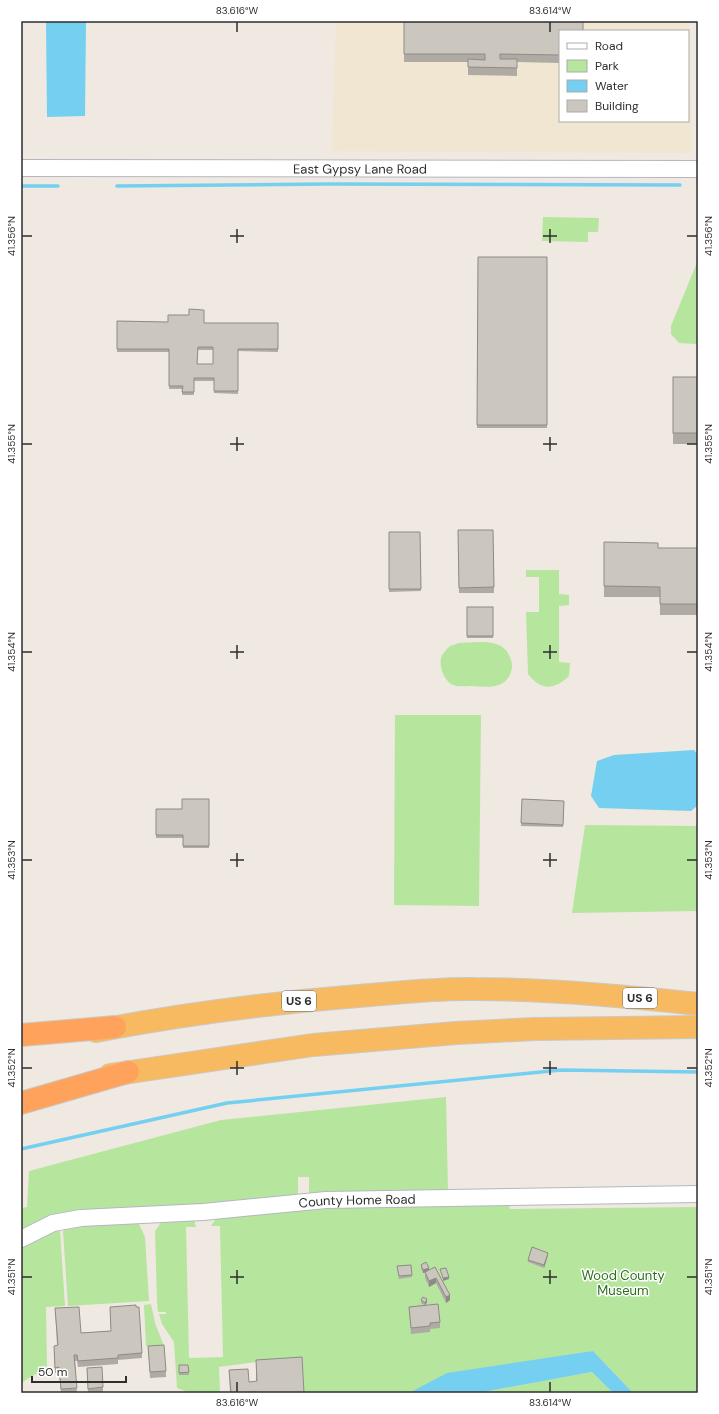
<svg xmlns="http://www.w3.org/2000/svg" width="719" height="1414" viewBox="0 0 719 1414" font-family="'DM Sans',sans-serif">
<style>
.education{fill:#f0e6d1;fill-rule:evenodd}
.green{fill:#b6e59e}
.water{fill:#75cff0}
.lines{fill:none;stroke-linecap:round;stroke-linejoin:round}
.stream{stroke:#75cff0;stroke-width:3.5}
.tertiary-casing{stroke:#b4b7c1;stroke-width:18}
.trunk-casing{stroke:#c9c9c9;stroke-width:24}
.motorway-casing{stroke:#c9c9c9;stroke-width:24}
.tertiary{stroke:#fff;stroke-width:16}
.trunk{stroke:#f8ba60;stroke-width:22}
.motorway{stroke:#ffa35c;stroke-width:22}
.wall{fill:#afaba4;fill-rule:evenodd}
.shaded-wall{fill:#8e8b86}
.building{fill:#cbc7bf;stroke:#8e8b86;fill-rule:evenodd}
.ticks{fill:none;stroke:#2e2e2e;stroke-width:1.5}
.labels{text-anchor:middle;stroke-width:3;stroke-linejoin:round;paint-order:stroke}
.shield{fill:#fff;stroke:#6d6d6d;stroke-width:1}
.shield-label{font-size:12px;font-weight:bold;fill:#2e2e2e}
.street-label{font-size:13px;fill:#2e2e2e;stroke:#fff}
.park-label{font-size:13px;fill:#2c6e1b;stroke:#fff}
.neatline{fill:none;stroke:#2e2e2e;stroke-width:1.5}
.ticks-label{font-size:10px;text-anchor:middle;fill:#2e2e2e}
</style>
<rect width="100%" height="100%" fill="#efe9e1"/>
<path class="education" d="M336,21H689L692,153L332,151ZM560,31H688V121H560Z"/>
<g class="green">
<polygon points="543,217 599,218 598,232 588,232 588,242 542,241"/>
<polygon points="698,260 698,333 696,344 679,343 671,334 671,326"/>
<path d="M526,570H559V594L569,595V605L559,606V662L570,663L569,676C554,690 541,691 528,674L526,612H539V577H526Z"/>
<path d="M459,643C474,643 501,637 509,655C512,661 513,666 511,672C505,690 487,687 471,686C466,686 457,687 453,685C444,681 439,667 441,658C442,654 447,649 450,646Z"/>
<polygon points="395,715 481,715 479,906 394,905"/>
<polygon points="585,825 698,826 698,911 572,913"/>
<polygon points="446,1097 448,1191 309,1195 309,1177 298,1177 298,1196 21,1231 21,1208 27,1207 29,1171 221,1120"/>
<polygon points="509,1203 510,1209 698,1207 698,1393 633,1393 593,1351 412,1391 409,1393 303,1393 256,1362 219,1367 220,1393 190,1393 177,1388 174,1342 162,1324 159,1314 166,1314 166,1312 158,1312 157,1302 155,1231 163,1220 194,1219 196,1227 186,1227 189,1358 223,1357 220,1226 211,1226 217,1217 328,1207"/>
<polygon points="137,1220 145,1237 149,1301 68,1306 63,1231 68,1226"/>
<polygon points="60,1230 65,1306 46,1307 47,1367 21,1383 21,1245 49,1231"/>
<polygon points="151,1304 155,1323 164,1346 146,1346 144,1305"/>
<polygon points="592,1372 613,1393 478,1393"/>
</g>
<g class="water">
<polygon points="46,21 86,21 85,116 47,117"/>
<polygon points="694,750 698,755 698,805 691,811 599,808 591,796 597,761 614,755"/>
<polygon points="593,1351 633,1393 613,1393 592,1372 478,1393 409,1393 447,1373"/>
</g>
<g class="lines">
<g class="stream">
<polyline points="21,186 58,186"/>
<polyline points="117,186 328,184 680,185"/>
<polyline points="21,1149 227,1103 561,1070 698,1072"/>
</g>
<defs>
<g id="tertiary">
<path id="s1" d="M21,168L698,169"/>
<path id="s2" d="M21,1239L53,1223L81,1218L203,1212L326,1200L698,1194"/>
</g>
<g id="trunk">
<path d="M96,1031C183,1014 271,1003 358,996C397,993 435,988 474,989C549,989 624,996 698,1004"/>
<polyline points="110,1075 313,1045 456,1033 535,1029 698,1027"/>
</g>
<g id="motorway">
<polyline points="21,1035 115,1027"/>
<polyline points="21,1103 128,1072"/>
</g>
</defs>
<use href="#tertiary" class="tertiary-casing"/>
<use href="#trunk" class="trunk-casing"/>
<use href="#motorway" class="motorway-casing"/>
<use href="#tertiary" class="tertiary"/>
<use href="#trunk" class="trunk"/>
<use href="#motorway" class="motorway"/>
</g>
<g class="wall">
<polygon points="404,21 560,31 560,63 517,62 517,76 468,75 468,62 404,62"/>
<polygon points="478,257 547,257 547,428 477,428"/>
<path d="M117,321L204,323H278V352L238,351V394L214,393V381H194V395H182V389H169V352H117ZM198,350H213V364H197Z"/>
<rect x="673" y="377" width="25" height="67"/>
<polygon points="458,530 493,530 494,593 459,593"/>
<polygon points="389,532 420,532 421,591 389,592"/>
<polygon points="604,542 658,548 698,548 698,615 660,615 660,597 604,597"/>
<rect x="467" y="607" width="26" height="31"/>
<polygon points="209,799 209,848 183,848 183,838 156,838 156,809 182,809"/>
<polygon points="522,799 564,801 563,827 521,826"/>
<polygon points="548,1255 544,1268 528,1262 528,1260"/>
<polygon points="421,1265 429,1270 435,1267 450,1300 446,1303 436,1283 429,1287 425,1278 425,1273 423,1273 421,1268"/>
<polygon points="397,1266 412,1275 412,1277 399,1279"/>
<polygon points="421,1300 427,1302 425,1305 440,1322 440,1328 430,1329 430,1332 411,1334 409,1307 424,1305 421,1303"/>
<polygon points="110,1307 142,1353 142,1358 118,1360 118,1364 78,1367 77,1361 75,1361 77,1393 61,1393 59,1373 55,1373 54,1351 54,1346 57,1345 55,1308 81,1333 111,1331"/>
<polygon points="148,1346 166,1371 166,1377 150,1378"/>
<polygon points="256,1360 304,1393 230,1393 229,1370 249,1382 256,1381"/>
<polygon points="179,1365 188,1365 189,1375 179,1375"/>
<polygon points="87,1368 103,1387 103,1393 88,1393"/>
</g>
<g class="shaded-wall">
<polygon points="548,1253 548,1255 544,1268 544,1265"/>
<polygon points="429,1268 429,1271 423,1273 423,1270"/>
<polygon points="449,1277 449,1279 443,1281 443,1278"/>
<polygon points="436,1278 436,1283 429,1287 429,1281"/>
<polygon points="450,1295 450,1300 446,1303 446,1297"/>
<polygon points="427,1299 427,1302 425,1306 425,1303"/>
</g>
<g class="building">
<polygon points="404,21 583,21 583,31 560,31 560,55 500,54 500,59 517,59 517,68 468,67 468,59 485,60 485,54 404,54"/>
<polygon points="478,257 547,257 547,425 477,425"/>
<path d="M189,309L204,310V323H278V349H238V391H214V378H194V392H182L183,386H169V349H117V321L168,322V315H189ZM198,347H213V364H197Z"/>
<rect x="673" y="377" width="25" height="56"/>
<polygon points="458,530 493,530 494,587 459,588"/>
<polygon points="389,532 420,532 421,589 389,589"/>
<polygon points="604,542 658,543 658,548 698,548 698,604 660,604 660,587 604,586"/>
<rect x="467" y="607" width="26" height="29"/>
<polygon points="182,799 209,799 209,846 183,846 183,835 156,835 156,809 182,809"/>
<polygon points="522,799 564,801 563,825 521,823"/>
<polygon points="532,1247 548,1253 544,1265 528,1260"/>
<polygon points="426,1262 429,1268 423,1270 421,1265"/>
<polygon points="411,1265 412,1275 399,1276 397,1266"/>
<polygon points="435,1267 450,1295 446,1297 436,1278 429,1281 425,1272"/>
<polygon points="446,1268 449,1277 443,1278 440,1269"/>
<polygon points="423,1297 427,1299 425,1303 421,1300"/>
<polygon points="438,1304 440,1322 430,1323 430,1326 411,1328 409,1307"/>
<polygon points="136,1305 136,1307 139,1307 142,1353 118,1355 118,1358 78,1361 77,1355 74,1355 77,1388 61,1389 59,1367 55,1368 54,1346 58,1345 55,1308 79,1307 81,1333 111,1331 110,1307"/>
<polygon points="164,1345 166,1371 150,1372 148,1346"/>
<polygon points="302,1357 304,1393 257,1393 257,1392 250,1392 250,1393 231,1393 229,1370 248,1369 249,1382 257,1381 256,1360"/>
<polygon points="179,1365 188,1365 189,1372 179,1373"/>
<polygon points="102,1367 103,1387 88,1389 87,1368"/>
</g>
<path class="ticks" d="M237,22V32M550,22V32M237,229V243M550,229V243M22,236H32M230,236H244M543,236H557M687,236H697M237,437V451M550,437V451M22,444H32M230,444H244M543,444H557M687,444H697M237,645V659M550,645V659M22,652H32M230,652H244M543,652H557M687,652H697M237,853V867M550,853V867M22,860H32M230,860H244M543,860H557M687,860H697M237,1061V1075M550,1061V1075M22,1068H32M230,1068H244M543,1068H557M687,1068H697M237,1270V1284M550,1270V1284M22,1277H32M230,1277H244M543,1277H557M687,1277H697M237,1382V1392M550,1382V1392"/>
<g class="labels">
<g class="shield">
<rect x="623" y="988" width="34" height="20" rx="3"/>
<rect x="282" y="991" width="34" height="20" rx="3"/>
</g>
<g class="shield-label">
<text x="640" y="1002">US 6</text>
<text x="299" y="1005">US 6</text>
</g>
<g class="street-label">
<text dy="5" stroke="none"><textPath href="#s1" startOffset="339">East Gypsy Lane Road</textPath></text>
<text dy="5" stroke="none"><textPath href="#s2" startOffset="341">County Home Road</textPath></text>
</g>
<g class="park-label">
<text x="623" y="1280">Wood County<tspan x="623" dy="15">Museum</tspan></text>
</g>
</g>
<rect width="719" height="1414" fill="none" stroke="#ffffff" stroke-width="44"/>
<rect x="559" y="30" width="130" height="92" fill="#ffffff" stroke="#ababab"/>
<rect x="567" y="43" width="20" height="6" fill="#ffffff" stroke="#ababab"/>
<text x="595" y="50" font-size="12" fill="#2e2e2e">Road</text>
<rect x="567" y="60" width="20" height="12" fill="#b6e59e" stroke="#ababab"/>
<text x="595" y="70" font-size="12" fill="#2e2e2e">Park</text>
<rect x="567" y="80" width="20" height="12" fill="#75cff0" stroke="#ababab"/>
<text x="595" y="90" font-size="12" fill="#2e2e2e">Water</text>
<rect x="567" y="100" width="20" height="12" fill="#cbc7bf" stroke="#ababab"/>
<text x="595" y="110" font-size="12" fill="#2e2e2e">Building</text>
<path d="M32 1376v6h94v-6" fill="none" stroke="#2e2e2e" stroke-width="2"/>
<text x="38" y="1376" font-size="12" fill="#2e2e2e" stroke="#ffffff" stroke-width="3" paint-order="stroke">50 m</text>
<rect x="22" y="22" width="675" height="1370" class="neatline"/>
<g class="ticks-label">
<text x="237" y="14">83.616°W</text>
<text x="550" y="14">83.614°W</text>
<text transform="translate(11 236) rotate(-90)" y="4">41.356°N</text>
<text transform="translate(708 236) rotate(-90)" y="4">41.356°N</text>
<text transform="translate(11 444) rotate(-90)" y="4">41.355°N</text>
<text transform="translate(708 444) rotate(-90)" y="4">41.355°N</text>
<text transform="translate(11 652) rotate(-90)" y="4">41.354°N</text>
<text transform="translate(708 652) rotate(-90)" y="4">41.354°N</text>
<text transform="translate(11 860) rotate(-90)" y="4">41.353°N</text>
<text transform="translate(708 860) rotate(-90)" y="4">41.353°N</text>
<text transform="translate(11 1068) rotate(-90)" y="4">41.352°N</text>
<text transform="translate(708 1068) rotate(-90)" y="4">41.352°N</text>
<text transform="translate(11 1277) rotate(-90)" y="4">41.351°N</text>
<text transform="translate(708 1277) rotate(-90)" y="4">41.351°N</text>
<text x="237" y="1406">83.616°W</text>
<text x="550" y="1406">83.614°W</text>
</g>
</svg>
